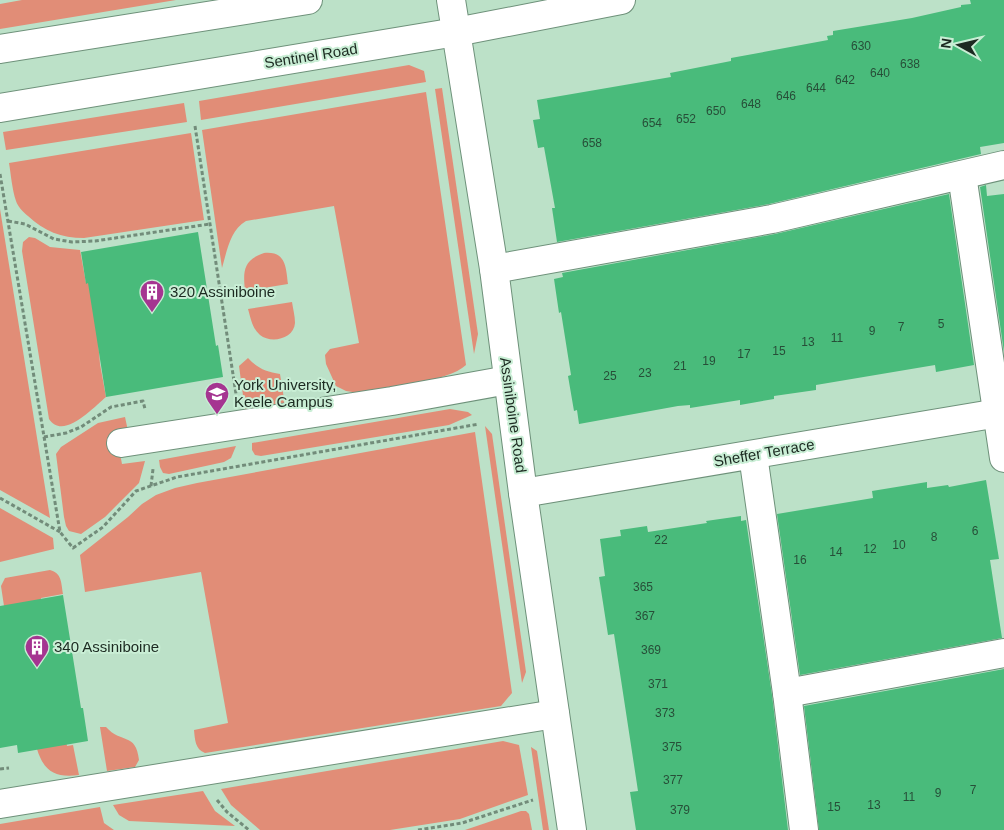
<svg xmlns="http://www.w3.org/2000/svg" width="1004" height="830" viewBox="0 0 1004 830" font-family="Arial,sans-serif">
<style>
.green{fill:#e18d77}
.building{fill:#49bb7b}
.lines{fill:none;stroke-linecap:round;stroke-linejoin:round}
.minor-casing{stroke:#6e917a;stroke-width:30}
.path{stroke:#728c7a;stroke-width:3;stroke-dasharray:4 2.5;stroke-linecap:butt}
.minor{stroke:#fff;stroke-width:28}
.labels{text-anchor:middle;stroke-width:4;stroke-linejoin:round;paint-order:stroke}
.number-label{font-size:12px;fill:#274e38}
.street-label{font-size:15px;fill:#1c2a21;stroke:#c9eed5}
.poi-label{font-size:15px;fill:#1c2a21;stroke:#c9eed5;text-anchor:start}
</style>
<rect width="100%" height="100%" fill="#bce1c8"/>
<g class="green">
<polygon points="22,0 176,0 0,29 0,4"/>
<polygon points="409,65 424,71 426,82 201,120 199,101"/>
<polygon points="442,88 478,334 474,354 435,89"/>
<path d="M426,92L466,365C448,382 385,388 359,393L346,391L336,386L326,364L325,355L330,349L359,343L334,206L246,221C230,230 227,251 222,268L202,130Z"/>
<polygon points="184,103 187,122 6,150 3,132"/>
<path d="M191,133L204,220L84,238C61,238 44,231 28,216C23,212 18,207 16,201C12,189 11,175 9,163Z"/>
<polygon points="0,209 50,518 0,490"/>
<path d="M29,237L35,238L50,247L80,250L86,283H93L100,364L106,397C94,407 63,441 49,419L22,251L23,242Z"/>
<path d="M264,253C286,251 286,267 288,284L245,291C243,271 243,260 264,253Z"/>
<path d="M292,302C293,309 295,316 295,323C294,339 271,344 260,335C252,328 251,319 248,309Z"/>
<path d="M248,358C257,368 266,372 280,374L285,405L245,410L239,366Z"/>
<polygon points="450,409 468,412 472,415 449,425 261,456 255,455 252,450 252,443"/>
<polygon points="125,417 128,431 116,433 122,464 145,461 139,483 105,517 81,534 69,531 66,526 64,517 56,454 61,447 98,423"/>
<polygon points="485,426 492,434 526,672 522,683"/>
<path d="M475,432L512,693L501,706L205,753C195,749 195,740 194,730L228,723L201,572L85,592L80,555L128,517L142,504L156,495L175,488L197,483Z"/>
<polygon points="236,446 231,458 224,462 169,474 163,473 160,467 159,460"/>
<polygon points="0,508 53,538 54,549 0,562"/>
<path d="M50,570C62,573 61,583 63,594L41,598V602L4,606L1,586L5,578Z"/>
<path d="M100,727H106C121,744 136,732 139,760L135,767L107,771Z"/>
<path d="M66,739L67,746L73,745L79,775C56,778 44,772 37,749Z"/>
<polygon points="503,741 519,745 528,795 460,819 390,830 260,830 231,805 221,789"/>
<polygon points="531,747 537,751 549,830 543,830"/>
<polygon points="203,791 215,811 235,826 129,821 119,815 113,805"/>
<polygon points="100,807 104,823 114,830 0,830 0,824"/>
<polygon points="521,811 526,811 529,814 532,830 465,830"/>
</g>
<g class="building">
<polygon points="970,0 1004,0 1004,143 980,147 981,154 769,204 557,242 552,208 555,208 544,147 538,148 533,120 540,119 537,100 671,77 670,73 731,61 731,58 828,40 827,36 833,35 833,31 912,18 961,7 961,5 971,4"/>
<polygon points="986,185 987,196 1004,194 1004,352 980,187"/>
<polygon points="949,194 974,365 936,372 935,365 816,385 816,390 774,396 774,399 740,405 740,400 690,408 690,405 678,406 579,424 577,410 574,411 568,376 571,375 561,312 559,313 554,279 563,277 562,273 775,234"/>
<polygon points="198,232 216,346 218,345 223,377 106,397 88,283 86,284 81,252"/>
<polygon points="986,480 999,559 990,560 1002,638 800,675 777,514 873,498 872,491 927,482 927,488 948,485 949,487"/>
<polygon points="741,516 741,521 746,520 772,695 788,830 636,830 630,792 638,791 614,634 608,635 599,577 605,576 600,539 621,536 620,530 647,526 648,532 707,523 706,521"/>
<polygon points="63,595 81,708 83,708 88,741 18,753 17,745 0,748 0,606"/>
<polygon points="1004,669 1004,830 819,830 804,706"/>
</g>
<g class="lines">
<defs>
<g id="minor">
<polyline points="451,0 494,269 523,493 572,830"/>
<polyline points="0,49 308,0"/>
<polyline points="0,108 456,32 621,0"/>
<polyline points="962,175 1004,458"/>
<polyline points="494,269 772,219 1004,165"/>
<polyline points="121,443 392,401 508,380"/>
<polyline points="753,455 787,693 804,830"/>
<polyline points="523,493 1004,412"/>
<polyline points="787,693 1004,653"/>
<polyline points="0,804 555,714"/>
</g>
</defs>
<use href="#minor" class="minor-casing"/>
<g class="path">
<polyline points="195,126 236,394"/>
<polyline points="0,174 60,532 73,548 103,527 136,491 177,477 479,424"/>
<polyline points="8,221 25,224 54,239 72,242 95,241 210,224"/>
<polyline points="44,437 66,433 81,427 111,407 143,401 145,409"/>
<polyline points="151,486 153,469"/>
<polyline points="0,498 60,532"/>
<polyline points="0,769 9,768"/>
<polyline points="217,800 227,812 249,830"/>
<polyline points="418,830 462,823 533,800"/>
</g>
<use href="#minor" class="minor"/>
</g>
<defs>
<symbol id="building-pin" viewBox="-11 -11 22 30"><path d="M0 17L-7.5 6A9.5 9.5 0 1 1 7.5 6Z" fill="#a53591" stroke="#c9eed5"/><path d="M-4-6H4V6H1V3H-1V6H-4ZM-2.5-4.3h1.7v1.8h-1.7ZM.8-4.3h1.7v1.8H.8ZM-2.5-1h1.7V.8h-1.7ZM.8-1h1.7V.8H.8Z" fill="#fff"/></symbol>
<symbol id="university-pin" viewBox="-11 -11 22 30"><path d="M0 17L-7.5 6A9.5 9.5 0 1 1 7.5 6Z" fill="#a53591" stroke="#c9eed5"/><path d="M0-5L7-2L0 1L-7-2ZM-4 1L0 2.5L4 1V4Q0 6-4 4Z" fill="#fff"/></symbol>
</defs>
<g fill-rule="evenodd">
<use href="#building-pin" x="138" y="278" width="28" height="38"/>
<use href="#university-pin" x="203" y="380" width="28" height="38"/>
<use href="#building-pin" x="23" y="633" width="28" height="38"/>
</g>
<g class="labels">
<g class="number-label">
<text x="861" y="50">630</text>
<text x="910" y="68">638</text>
<text x="880" y="77">640</text>
<text x="845" y="84">642</text>
<text x="816" y="92">644</text>
<text x="786" y="100">646</text>
<text x="751" y="108">648</text>
<text x="716" y="115">650</text>
<text x="686" y="123">652</text>
<text x="652" y="127">654</text>
<text x="592" y="147">658</text>
<text x="941" y="328">5</text>
<text x="901" y="331">7</text>
<text x="872" y="335">9</text>
<text x="837" y="342">11</text>
<text x="808" y="346">13</text>
<text x="779" y="355">15</text>
<text x="744" y="358">17</text>
<text x="709" y="365">19</text>
<text x="680" y="370">21</text>
<text x="645" y="377">23</text>
<text x="610" y="380">25</text>
<text x="975" y="535">6</text>
<text x="934" y="541">8</text>
<text x="661" y="544">22</text>
<text x="899" y="549">10</text>
<text x="870" y="553">12</text>
<text x="836" y="556">14</text>
<text x="800" y="564">16</text>
<text x="643" y="591">365</text>
<text x="645" y="620">367</text>
<text x="651" y="654">369</text>
<text x="658" y="688">371</text>
<text x="665" y="717">373</text>
<text x="672" y="751">375</text>
<text x="673" y="784">377</text>
<text x="973" y="794">7</text>
<text x="938" y="797">9</text>
<text x="909" y="801">11</text>
<text x="874" y="809">13</text>
<text x="834" y="811">15</text>
<text x="680" y="814">379</text>
</g>
<g class="street-label">
<text transform="translate(311 56) rotate(-9)" y="5">Sentinel Road</text>
<text transform="translate(513 415) rotate(82)" y="5">Assiniboine Road</text>
<text transform="translate(764 453) rotate(-10)" y="5">Sheffer Terrace</text>
</g>
<g class="poi-label">
<text x="170" y="297">320 Assiniboine</text>
<text x="234" y="390">York University,<tspan x="234" dy="17">Keele Campus</tspan></text>
<text x="54" y="652">340 Assiniboine</text>
</g>
</g>
<g transform="translate(959 45) rotate(278)" stroke="#c9eed5" stroke-width="4" paint-order="stroke">
<path d="M0-4L9 19L0 12L-9 19Z" fill="#1c2a21"/>
<text y="-8" font-size="14" font-weight="bold" text-anchor="middle" fill="#1c2a21">N</text>
</g>
</svg>
